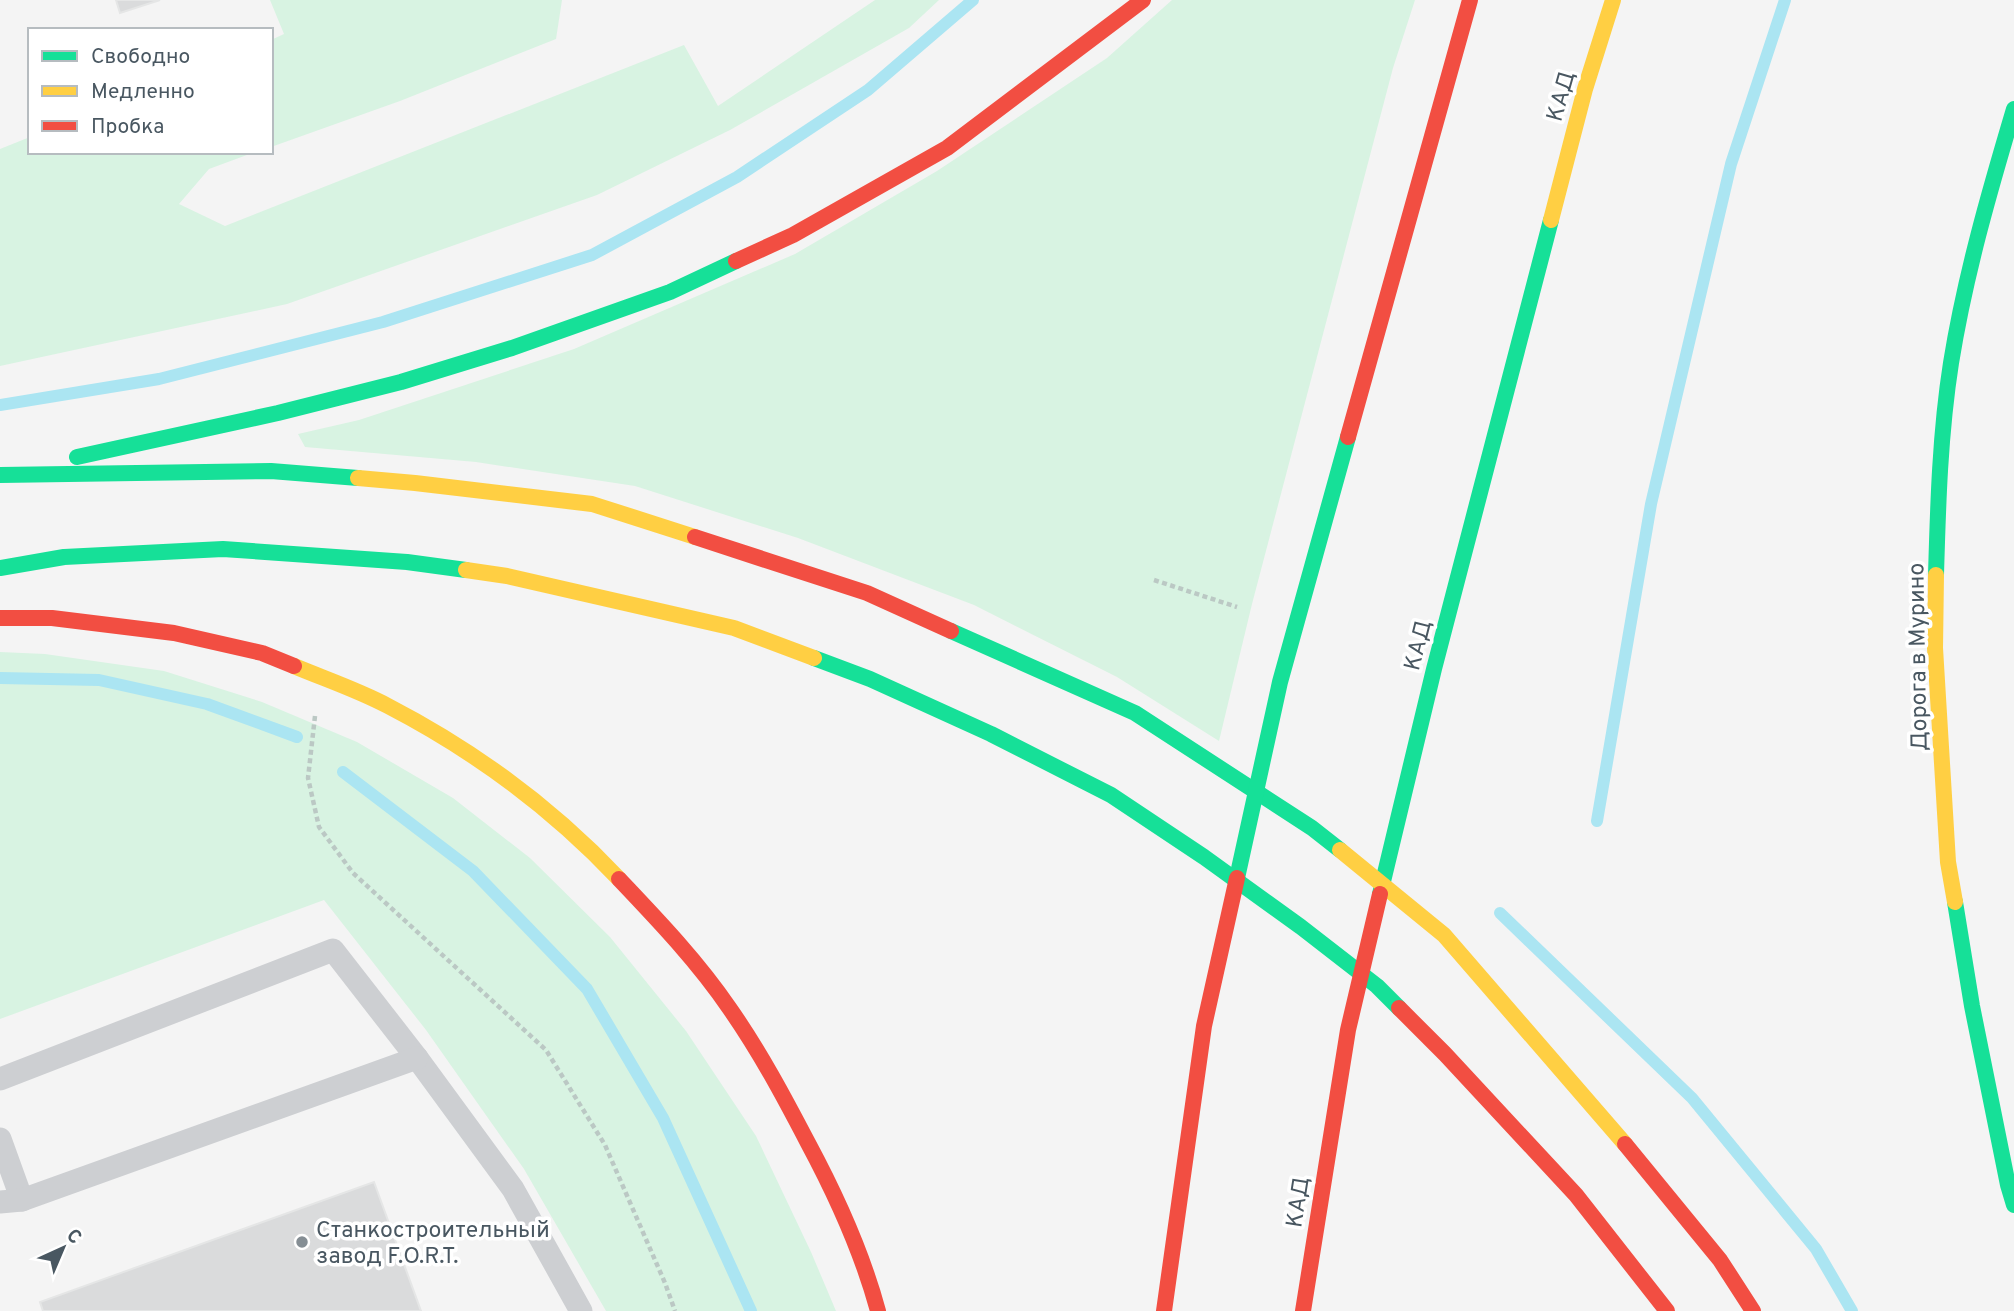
<svg xmlns="http://www.w3.org/2000/svg" width="2014" height="1311" viewBox="0 0 2014 1311" font-family="Overpass,sans-serif">
<style>
.green{fill:#d8f3e2}
.lines{fill:none;stroke-linecap:round;stroke-linejoin:round}
.stream{stroke:#abe5f2;stroke-width:12}
.building{fill:#dadbdc;stroke:#e5e6e6;stroke-width:2}
.path{stroke:#bbc8c4;stroke-width:4.5;stroke-dasharray:5 3.5;stroke-linecap:butt}
.lane{stroke:#cdcfd2;stroke-width:23}
.fast{stroke:#16e098;stroke-width:16}
.slow{stroke:#ffcf43;stroke-width:16}
.jam{stroke:#f24e42;stroke-width:16}
.poi-dot{fill:#858e94;stroke:#fff;stroke-width:2.5}
.labels{text-anchor:middle;stroke-width:7;stroke-linejoin:round;paint-order:stroke}
.street-label{font-size:23px;fill:#495761;stroke:#fff}
.poi-label{font-size:23px;fill:#495761;stroke:#fff;text-anchor:start}
</style>
<rect width="100%" height="100%" fill="#f4f4f4"/>
<g class="green">
<polygon points="270,0 562,0 556,39 400,101 271,147 271,40 284,34"/>
<polygon points="875,0 939,0 909,28 730,130 597,195 287,304 0,366 0,149 30,137 30,152 255,152 209,169 179,204 225,226 684,45 718,106"/>
<polygon points="1172,0 1415,0 1393,68 1252,604 1219,741 1117,677 974,605 798,538 635,486 476,462 305,447 298,434 359,420 574,349 795,254 937,171 1107,58"/>
<polygon points="0,652 45,654 164,671 262,702 357,742 453,798 530,858 610,937 686,1031 756,1136 811,1252 836,1311 606,1311 524,1169 426,1030 324,900 0,1019"/>
</g>
<g class="lines">
<g class="stream">
<polyline points="0,405 159,379 383,322 592,255 737,177 868,90 973,0"/>
<polyline points="0,678 99,680 207,704 297,737"/>
<polyline points="343,772 473,871 587,989 663,1118 751,1311"/>
<polyline points="1597,821 1651,504 1731,164 1785,0"/>
<polyline points="1500,913 1692,1098 1816,1249 1852,1311"/>
</g>
</g>
<g class="building">
<polygon points="116,0 160,0 120,13"/>
<polygon points="374,1182 421,1311 43,1311 40,1302"/>
</g>
<g class="lines">
<g class="path">
<polyline points="1154,580 1237,607"/>
<polyline points="315,716 308,778 319,827 353,873 546,1050 605,1145 665,1283 675,1311"/>
</g>
<g class="lane">
<polyline points="0,1079 333,950 417,1058 513,1189 581,1311"/>
<polyline points="0,1139 22,1200"/>
<polyline points="0,1202 22,1200 417,1058"/>
</g>
<g class="fast">
<polyline points="77,457 278,413 401,382 512,348 670,292 736,261"/>
<polyline points="0,475 271,471 358,478"/>
<polyline points="0,568 64,557 223,549 407,562 466,570"/>
<path d="M1936,575C1938,504 1940,433 1951,363C1965,276 1989,193 2014,109"/>
<polyline points="951,631 1135,713 1312,828 1340,850"/>
<polyline points="814,658 870,679 991,734 1111,795 1204,857 1301,927 1377,986 1399,1008"/>
<polyline points="1237,878 1280,682 1348,437"/>
<polyline points="1380,894 1434,669 1551,220"/>
<polyline points="1955,902 1972,1006 2008,1185 2014,1205"/>
</g>
<g class="slow">
<polyline points="1551,220 1585,89 1613,0"/>
<polyline points="358,478 415,483 592,504 695,537"/>
<polyline points="466,570 507,576 734,628 814,658"/>
<polyline points="1936,575 1935,648 1948,862 1955,902"/>
<path d="M294,666C325,679 358,690 388,706C473,750 553,809 619,879"/>
<polyline points="1340,850 1444,935 1625,1144"/>
</g>
<g class="jam">
<polyline points="736,261 793,235 947,148 1143,0"/>
<polyline points="1348,437 1470,0"/>
<polyline points="695,537 867,593 951,631"/>
<polyline points="0,618 52,618 174,633 262,653 294,666"/>
<path d="M619,879C658,920 698,962 730,1009C760,1052 784,1097 808,1143C837,1197 862,1252 878,1311"/>
<polyline points="1399,1008 1445,1054 1576,1195 1667,1311"/>
<polyline points="1625,1144 1720,1260 1753,1311"/>
<polyline points="1164,1311 1204,1026 1237,878"/>
<polyline points="1303,1311 1348,1030 1380,894"/>
</g>
</g>
<circle class="poi-dot" cx="302" cy="1242" r="7"/>
<g class="labels">
<g class="street-label">
<text transform="translate(1560 96) rotate(-74)" y="8">КАД</text>
<text transform="translate(1417 645) rotate(-76)" y="8">КАД</text>
<text transform="translate(1917 657) rotate(-91)" y="8">Дорога в Мурино</text>
<text transform="translate(1297 1202) rotate(-81)" y="8">КАД</text>
</g>
<g class="poi-label">
<text x="316" y="1237">Станкостроительный<tspan x="316" dy="26">завод F.O.R.T.</tspan></text>
</g>
</g>
<rect x="28" y="28" width="245" height="126" fill="#ffffff" stroke="#b6bcc0" stroke-width="2"/>
<rect x="42" y="51" width="35" height="10" fill="#16e098" stroke="#b6bcc0" stroke-width="2"/>
<text x="91" y="63" font-size="21" fill="#495761">Свободно</text>
<rect x="42" y="86" width="35" height="10" fill="#ffcf43" stroke="#b6bcc0" stroke-width="2"/>
<text x="91" y="98" font-size="21" fill="#495761">Медленно</text>
<rect x="42" y="121" width="35" height="10" fill="#f24e42" stroke="#b6bcc0" stroke-width="2"/>
<text x="91" y="133" font-size="21" fill="#495761">Пробка</text>
<g transform="translate(63 1248) rotate(44)" stroke="#ffffff" stroke-width="5" paint-order="stroke">
<path d="M0-5L12 26L0 18L-12 26Z" fill="#495761"/>
<text y="-10" font-size="19" font-weight="bold" text-anchor="middle" fill="#495761">С</text>
</g>
</svg>
